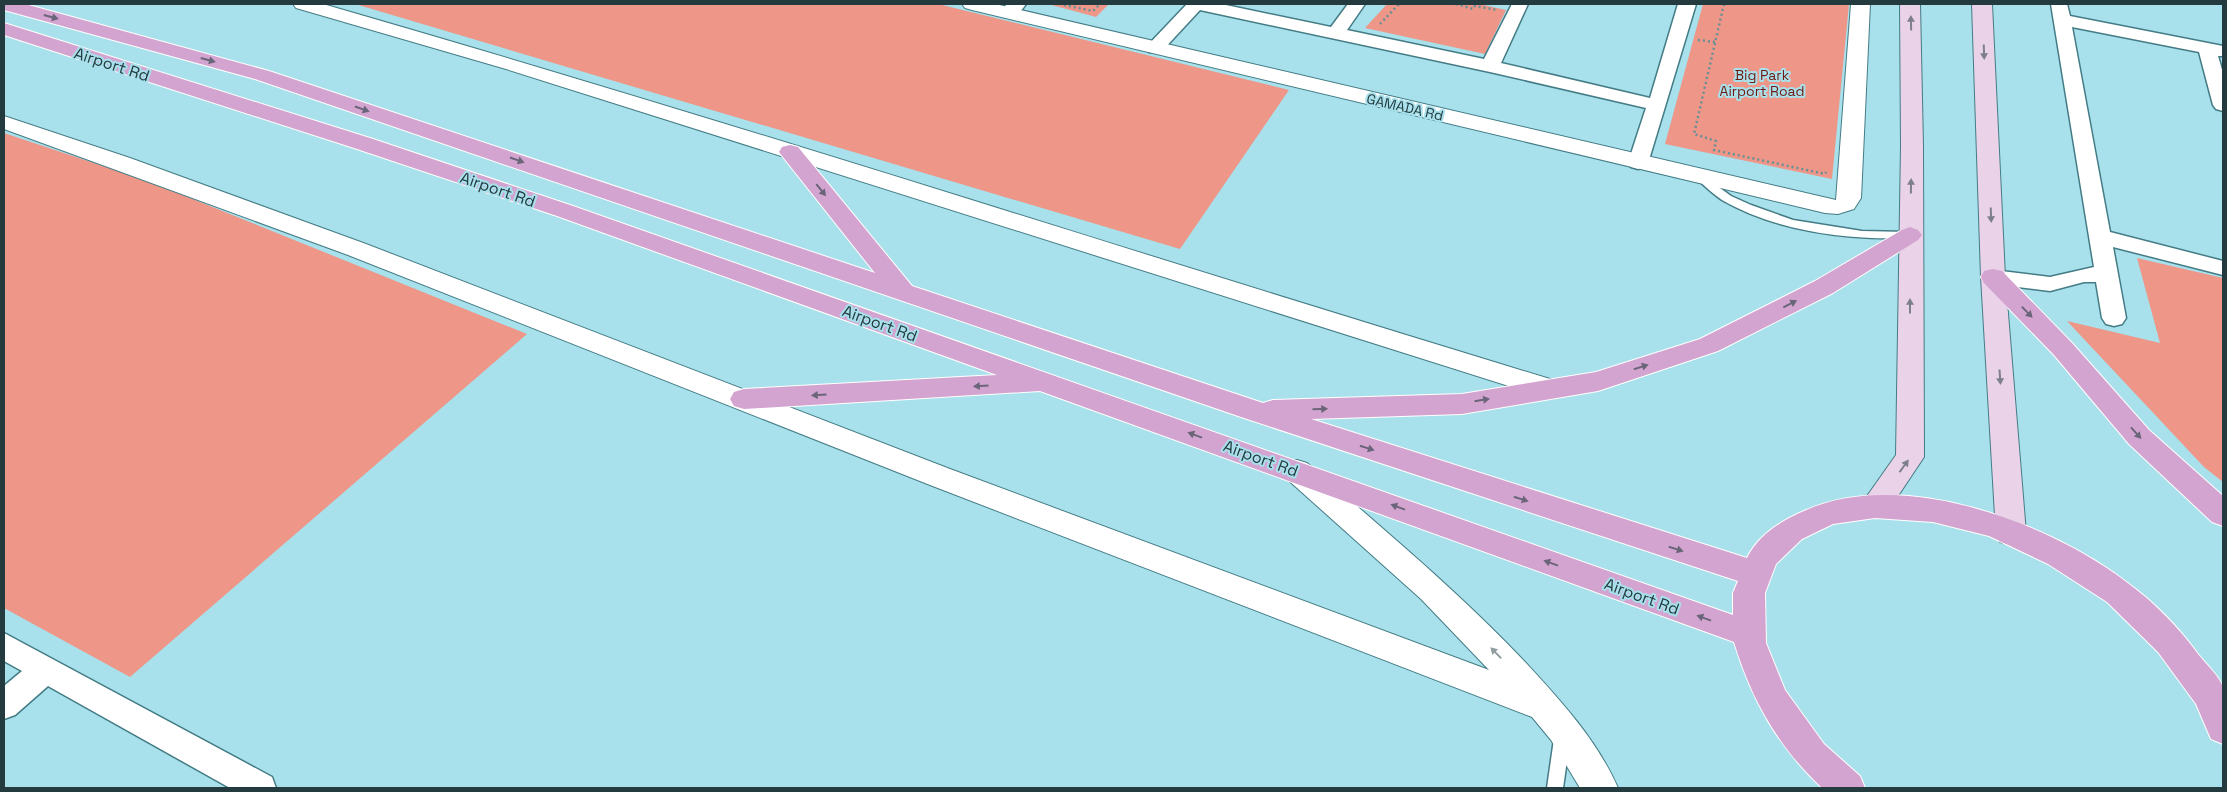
<svg xmlns="http://www.w3.org/2000/svg" width="2227" height="792" viewBox="0 0 2227 792" font-family="'Space Grotesk',sans-serif">
<style>
.green{fill:#ee9687}
.lines{fill:none;stroke-linecap:round;stroke-linejoin:round}
.service-casing{stroke:#447c85;stroke-width:3}
.minor-casing{stroke:#447c85;stroke-width:3}
.tertiary-casing{stroke:#447c85;stroke-width:2}
.secondary-casing{stroke:#447c85;stroke-width:2}
.primary-casing{stroke:#fff;stroke-width:2}
.path{stroke:#679097;stroke-width:2.5;stroke-dasharray:2 3;stroke-linecap:butt}
.service{fill:#fff;fill-rule:evenodd}
.minor{fill:#fff;fill-rule:evenodd}
.tertiary{fill:#fff;fill-rule:evenodd}
.secondary{fill:#ead2e8;fill-rule:evenodd}
.primary{fill:#d4a4d1;fill-rule:evenodd}
.oneway{fill:#6a6579}
.oneway2{fill:#7d7f8b}
.oneway3{fill:#919d9f}
.labels{text-anchor:middle;stroke-width:4;stroke-linejoin:round;paint-order:stroke}
.far-park-label{font-size:14px;fill:#6e1c13;stroke:#a8e1ec}
.far-street-label{font-size:14px;fill:#233b3f;stroke:#a8e1ec}
.street-label{font-size:16px;fill:#233b3f;stroke:#a8e1ec}
</style>
<rect width="100%" height="100%" fill="#a8e1ec"/>
<g class="green">
<polygon points="355,4 938,4 1289,90 1180,249"/>
<polygon points="1048,4 1109,4 1096,17"/>
<polygon points="1387,4 1479,4 1506,10 1485,54 1365,28"/>
<polygon points="1703,4 1849,4 1832,179 1665,144"/>
<polygon points="4,133 148,181 527,334 130,677 4,608"/>
<polygon points="2137,258 2223,278 2223,482 2204,467 2067,321 2160,343"/>
</g>
<g class="lines">
<defs>
<g id="service">
<path d="M1702,175L1731,196L1751,205L1793,220L1862,231L1907,232L1912,235L1907,238C1846,240 1776,231 1722,200C1713,194 1706,187 1698,180L1697,178Z"/>
<polygon points="1562,732 1568,734 1570,739 1563,788 1547,788 1554,739 1556,734"/>
</g>
<g id="minor">
<path d="M1007,4H1026C1020,13 1014,18 1003,16L1000,12Z"/>
<polygon points="1187,4 1221,4 1331,27 1348,4 1365,4 1347,30 1484,59 1512,4 1528,4 1501,63 1650,98 1678,4 1696,4 1648,163 1645,167 1638,169 1631,167 1628,163 1646,108 1490,72 1200,10 1161,52 1149,52 1146,48 1149,44"/>
<polygon points="2051,4 2067,4 2070,16 2223,46 2223,56 2218,56 2223,73 2223,111 2216,109 2213,105 2199,52 2072,27 2110,232 2223,261 2223,275 2113,247 2126,318 2122,324 2114,326 2106,324 2102,318 2096,282 2084,282 2050,291 1993,284 1985,282 1982,277 1985,272 1993,270 2050,277 2094,267"/>
<polygon points="4,633 272,777 276,788 230,788 48,686 15,715 4,719 4,686 22,671 4,661"/>
</g>
<g id="tertiary">
<path d="M293,4H323C737,123 1147,257 1560,382L1564,389L1560,396L1550,399L1540,396L506,69L296,8Z"/>
<polygon points="962,4 995,4 1836,200 1851,4 1870,4 1861,198 1854,209 1838,214 1825,213 972,10 965,8"/>
<path d="M4,116L130,158L366,244L950,469L1489,670L1421,599L1287,479L1282,471L1287,463L1297,460L1307,463C1382,528 1458,591 1526,663C1561,701 1597,740 1618,788H1580L1551,740L1532,717L930,485L348,255L4,129Z"/>
</g>
<g id="secondary">
<polygon points="1900,4 1920,4 1923,146 1924,457 1886,514 1875,518 1864,514 1860,506 1896,455 1901,146"/>
<polygon points="1972,4 1992,4 2005,277 2026,533 2022,542 2011,545 2000,542 1996,533 1981,277"/>
</g>
<g id="primary">
<path d="M4,4H25L269,71L875,273L779,152L782,147L790,145L798,147L912,286L1263,403L1273,400L1462,394L1596,372L1700,339L1815,281L1902,230L1910,227L1918,230L1922,235L1918,240L1833,293L1718,351L1598,391L1462,414L1311,419L1747,558C1758,535 1781,521 1804,511C1901,467 2049,522 2129,584C2155,603 2179,628 2198,654C2205,663 2219,676 2223,687C2226,697 2223,731 2223,744L2211,739L2196,704L2158,652L2107,602L2048,564L1989,536L1933,522L1875,518L1833,524L1802,539L1776,564L1765,593L1766,643L1785,690L1824,744L1860,776L1865,788H1822C1778,746 1752,701 1734,642L1040,391L744,409L734,406L730,399L734,392L744,389L997,375L557,216L357,149L4,35V23L373,139L573,206L1733,615V593L1738,581L1244,418L255,79L4,10Z"/>
<polygon points="1993,269 2002,271 2072,343 2149,430 2223,496 2223,526 2212,522 2129,444 2054,355 1984,283 1981,277 1984,271"/>
</g>
</defs>
<use href="#service" class="service-casing"/>
<use href="#minor" class="minor-casing"/>
<use href="#tertiary" class="tertiary-casing"/>
<use href="#secondary" class="secondary-casing"/>
<use href="#primary" class="primary-casing"/>
<g class="path">
<polyline points="1456,4 1473,9 1475,6 1497,10"/>
<polyline points="1724,4 1694,134 1716,141 1714,150 1825,174 1826,172"/>
<polyline points="1064,5 1093,11 1100,4"/>
<polyline points="1380,24 1399,4"/>
<polyline points="1698,40 1715,42"/>
</g>
<use href="#service" class="service"/>
<use href="#minor" class="minor"/>
<use href="#tertiary" class="tertiary"/>
<use href="#secondary" class="secondary"/>
<use href="#primary" class="primary"/>
</g>
<defs><path id="oneway-solid" d="M-6-.8H1V-3.2L6.5 0L1 3.2V.8H-6Z" transform="scale(1.25)"/></defs>
<g class="oneway">
<use href="#oneway-solid" transform="translate(51 17) rotate(15)"/>
<use href="#oneway-solid" transform="translate(208 60) rotate(15)"/>
<use href="#oneway-solid" transform="translate(362 109) rotate(19)"/>
<use href="#oneway-solid" transform="translate(517 160) rotate(19)"/>
<use href="#oneway-solid" transform="translate(821 190) rotate(51)"/>
<use href="#oneway-solid" transform="translate(1790 304) rotate(-27)"/>
<use href="#oneway-solid" transform="translate(2027 312) rotate(46)"/>
<use href="#oneway-solid" transform="translate(1641 367) rotate(-18)"/>
<use href="#oneway-solid" transform="translate(981 386) rotate(177)"/>
<use href="#oneway-solid" transform="translate(819 395) rotate(177)"/>
<use href="#oneway-solid" transform="translate(1482 400) rotate(-9)"/>
<use href="#oneway-solid" transform="translate(1320 409) rotate(-2)"/>
<use href="#oneway-solid" transform="translate(2136 433) rotate(48)"/>
<use href="#oneway-solid" transform="translate(1195 435) rotate(-160)"/>
<use href="#oneway-solid" transform="translate(1367 448) rotate(18)"/>
<use href="#oneway-solid" transform="translate(1521 499) rotate(18)"/>
<use href="#oneway-solid" transform="translate(1398 507) rotate(-160)"/>
<use href="#oneway-solid" transform="translate(1676 549) rotate(17)"/>
<use href="#oneway-solid" transform="translate(1551 563) rotate(-160)"/>
<use href="#oneway-solid" transform="translate(1704 618) rotate(-160)"/>
</g>
<g class="oneway2">
<use href="#oneway-solid" transform="translate(1911 23) rotate(-91)"/>
<use href="#oneway-solid" transform="translate(1984 52) rotate(88)"/>
<use href="#oneway-solid" transform="translate(1911 186) rotate(-89)"/>
<use href="#oneway-solid" transform="translate(1991 215) rotate(88)"/>
<use href="#oneway-solid" transform="translate(1910 306) rotate(-90)"/>
<use href="#oneway-solid" transform="translate(2000 377) rotate(86)"/>
<use href="#oneway-solid" transform="translate(1904 466) rotate(-54)"/>
</g>
<use class="oneway3" href="#oneway-solid" transform="translate(1496 653) rotate(-134)"/>
<g class="labels">
<g class="far-park-label">
<text x="1762" y="80">Big Park<tspan x="1762" dy="16">Airport Road</tspan></text>
</g>
<g class="far-street-label">
<text transform="translate(1405 107) rotate(13)" y="5">GAMADA Rd</text>
</g>
<g class="street-label">
<text transform="translate(112 64) rotate(18)" y="6">Airport Rd</text>
<text transform="translate(498 189) rotate(19)" y="6">Airport Rd</text>
<text transform="translate(880 323) rotate(20)" y="6">Airport Rd</text>
<text transform="translate(1261 458) rotate(20)" y="6">Airport Rd</text>
<text transform="translate(1642 596) rotate(20)" y="6">Airport Rd</text>
</g>
</g>
<rect width="2227" height="792" fill="none" stroke="#233b3f" stroke-width="10"/>
</svg>
